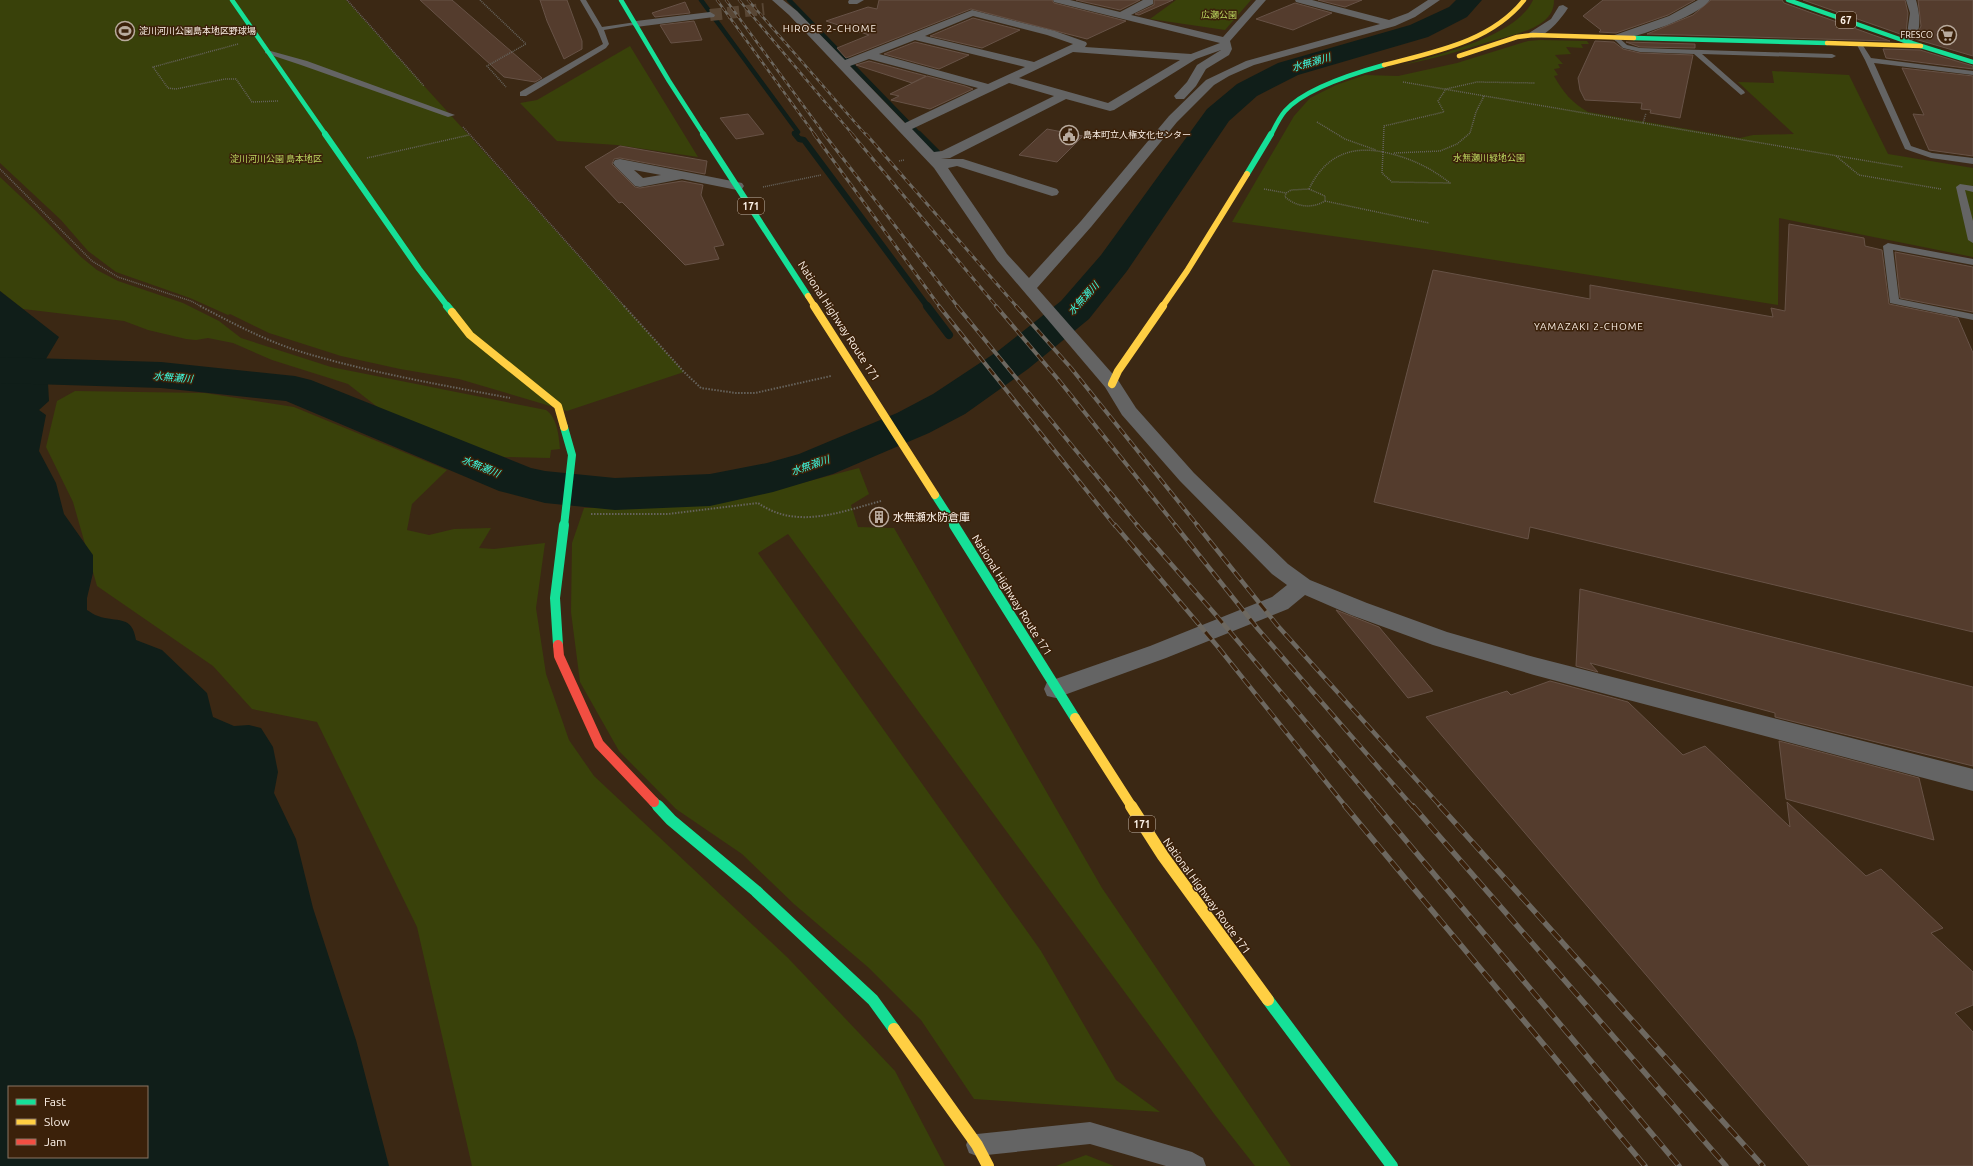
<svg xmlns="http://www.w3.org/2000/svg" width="1973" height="1166" viewBox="0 0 1973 1166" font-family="Ubuntu,'Noto Sans JP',sans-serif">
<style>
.green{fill:#39410a}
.water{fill:#101e19;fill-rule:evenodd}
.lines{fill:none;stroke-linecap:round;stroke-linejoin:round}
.stream-far2{stroke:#101e19;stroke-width:4.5}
.stream-far1{stroke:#101e19;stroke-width:6}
.stream{stroke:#101e19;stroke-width:8}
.river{fill:#101e19;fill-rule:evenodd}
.building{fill:#543c2d;stroke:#675246}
.street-tunnel{stroke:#584634;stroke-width:12;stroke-dasharray:12 5.5;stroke-linecap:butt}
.path-far1{stroke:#66635d;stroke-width:1.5;stroke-dasharray:1 1;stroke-linecap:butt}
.path{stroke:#66635d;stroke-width:2;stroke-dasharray:1.5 1.5;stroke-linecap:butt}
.lane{fill:#646464;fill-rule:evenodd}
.street{fill:#646464;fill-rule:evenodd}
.fast-far4{stroke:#16e098;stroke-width:4.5}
.fast-far3{stroke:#16e098;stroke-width:6}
.fast-far2{stroke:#16e098;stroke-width:8}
.fast-far1{stroke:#16e098;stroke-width:10}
.fast{stroke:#16e098;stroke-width:12}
.slow-far4{stroke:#ffcf43;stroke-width:4.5}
.slow-far3{stroke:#ffcf43;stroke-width:6}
.slow-far2{stroke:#ffcf43;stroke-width:8}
.slow-far1{stroke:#ffcf43;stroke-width:10}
.slow{stroke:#ffcf43;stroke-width:12}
.jam{stroke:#f24e42;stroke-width:10}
.rail-far4-casing{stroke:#6d6860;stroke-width:2.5}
.rail-far3-casing{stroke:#6d6860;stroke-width:3}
.rail-far2-casing{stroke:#6d6860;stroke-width:4}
.rail-far1-casing{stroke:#6d6860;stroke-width:4.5}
.rail-casing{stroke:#6d6860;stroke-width:5.5}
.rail-far4{stroke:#3b210a;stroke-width:1.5;stroke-dasharray:4.5;stroke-linecap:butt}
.rail-far3{stroke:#3b210a;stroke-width:2;stroke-dasharray:6;stroke-linecap:butt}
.rail-far2{stroke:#3b210a;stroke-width:2.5;stroke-dasharray:8;stroke-linecap:butt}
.rail-far1{stroke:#3b210a;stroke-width:3;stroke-dasharray:10;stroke-linecap:butt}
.rail{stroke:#3b210a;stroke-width:4;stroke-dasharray:12;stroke-linecap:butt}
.labels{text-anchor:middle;stroke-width:3;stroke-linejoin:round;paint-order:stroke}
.far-park-label{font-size:9px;fill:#bdd960;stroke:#3b210a}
.far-poi-label{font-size:9px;fill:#fdf2e8;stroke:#3b210a;text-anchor:start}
.shield{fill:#3b210a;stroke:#c3b3a5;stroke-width:1}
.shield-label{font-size:10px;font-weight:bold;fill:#fdf2e8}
.far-neighbourhood-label{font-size:10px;letter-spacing:1px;fill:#fdf2e8;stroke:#3b210a}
.far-water-label{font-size:10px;font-style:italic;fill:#3cfbe0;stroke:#3b210a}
.street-label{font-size:11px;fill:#fdf2e8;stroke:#3b210a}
.poi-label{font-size:11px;fill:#fdf2e8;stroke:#3b210a;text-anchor:start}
</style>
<rect width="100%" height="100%" fill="#3b2814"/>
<g class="green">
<polygon points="0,0 346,0 684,372 567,411 459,379 400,369 341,356 269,333 230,314 228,315 190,298 116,272 88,251 61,220 0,163"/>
<polygon points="1176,0 1251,0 1225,30 1150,19"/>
<path d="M1533,0H1554C1554,9 1551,15 1544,21C1530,32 1509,36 1492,41C1463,50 1433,59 1403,65C1439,54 1516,37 1533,0Z"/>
<path d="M1540,40L1587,41L1589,44H1581L1583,48L1566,47L1571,54L1555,55L1563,64H1558L1560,68L1554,69L1558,75L1554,76C1563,92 1572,103 1588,112L1740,138L1753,135L1794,134L1738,82L1774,83L1772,71L1849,75L1888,154L1973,168V257L1779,218L1778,305L1432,250L1232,222L1294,116L1310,98L1336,85L1365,75L1398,76L1457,63L1528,41Z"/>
<polygon points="630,46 698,157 617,145 557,141 520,103 537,100"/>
<path d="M0,177L36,211L81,257L97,270L118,281L183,303L219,321L241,338L331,367L546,410C557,417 559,436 560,449L551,450L550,458L504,457L450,438L380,409L348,384L272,360L233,343L208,338L196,340L186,339L148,330L124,321L23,309L0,291Z"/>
<polygon points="75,391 205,393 294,407 447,470 412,504 407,530 429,535 454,529 491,528 479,548 494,549 545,543 536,608 546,674 569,740 594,776 788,958 895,1071 945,1166 472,1166 417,927 317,722 252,709 213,666 97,586 73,502 46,447 57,401"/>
<polygon points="859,468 869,494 851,505 858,527 894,528 1102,888 1291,1166 1255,1166 1215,1115 788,534 758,553 1041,951 1116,1080 1160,1112 974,1099 921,1020 869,968 794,904 742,854 676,809 619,751 580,682 571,612 572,543 584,508 693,505 767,492"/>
<polygon points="1086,1155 1114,1166 1056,1166"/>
</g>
<path class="water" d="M0,291L59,337L43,364L30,370L48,383L49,401L39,410L46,415L39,451L56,483L64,514L93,555V573L87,598V610C91,612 94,615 98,616C117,623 132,614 136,640L162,650L207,693L213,717L234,726L249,725L261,728L273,747L278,772L274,793L296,839L313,908L356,1040L389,1166H0ZM9,1087H147V1157H9Z"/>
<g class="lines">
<g class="stream-far2">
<polyline points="701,0 798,132 794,133 796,135"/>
<polyline points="789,0 920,135"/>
</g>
<g class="stream-far1">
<polyline points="795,134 799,139 804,140 928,307"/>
<polyline points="919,134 937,152"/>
</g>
<polyline class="stream" points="927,306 949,335"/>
<polygon class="river" points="1456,0 1482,0 1467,17 1428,37 1298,75 1257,96 1229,121 1127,271 1089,319 1028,369 965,414 929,433 833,474 773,492 710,506 615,510 545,503 499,491 286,401 161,388 0,383 0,357 161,362 295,376 311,380 531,468 545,471 615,478 710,474 767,463 799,454 897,413 933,394 998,351 1061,301 1101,255 1207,109 1237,84 1278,63 1410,25 1449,7"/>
</g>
<g class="building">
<polygon points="420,0 452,0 542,78 535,82 504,77"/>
<polygon points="540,0 567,0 582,41 582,49 564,59 547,21"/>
<polygon points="879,0 1052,0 1054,3 1126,21 1087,39 971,9 846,58 837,48 869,35 826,21 868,7 877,9"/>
<polygon points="1076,0 1140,0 1120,10"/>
<polygon points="1154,0 1173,0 1139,15 1135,14 1154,5"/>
<polygon points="1318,0 1362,0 1345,7"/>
<polygon points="1603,0 1695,0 1668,15 1616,33 1599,32 1601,30 1583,16"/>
<polygon points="1711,0 1782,0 1784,3 1890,41 1647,34 1693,15"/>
<polygon points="1803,0 1905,0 1908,13 1906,33 1903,35"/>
<polygon points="1918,0 1973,0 1973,56 1915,39 1921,26"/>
<polygon points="685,2 690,13 655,17 652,13"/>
<polygon points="1295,3 1332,13 1293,30 1256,19"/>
<polygon points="973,18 1020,30 982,48 930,36"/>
<polygon points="694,21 702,40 671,43 660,25"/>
<polygon points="1595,41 1614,42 1623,49 1640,53 1693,55 1680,118 1650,113 1651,110 1641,109 1642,103 1585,100 1580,90 1578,78"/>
<polygon points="915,42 969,55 939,69 884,54"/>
<polygon points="1626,42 1695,44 1695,48 1640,47"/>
<polygon points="1883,49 1920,50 1973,66 1973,69 1886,58"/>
<polygon points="869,61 926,76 912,83 856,65"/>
<polygon points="1902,68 1973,76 1973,156 1929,150 1913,114 1924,115"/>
<polygon points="927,76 965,86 973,89 930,109 891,100 899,96 890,94"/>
<polygon points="748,114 764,134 736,139 720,118"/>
<polygon points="1047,129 1083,136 1057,162 1019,155"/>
<polygon points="620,146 707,161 705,174 620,158 614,159 612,164 635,187 640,188 682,181 703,185 701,195 724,245 714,247 719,259 685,265 622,202 619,203 585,167"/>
<polygon points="1789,224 1864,238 1865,246 1882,250 1889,304 1958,318 1973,353 1973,632 1530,527 1528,539 1374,502 1433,270 1590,299 1590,285 1773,317 1771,308 1785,311"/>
<polygon points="1895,252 1973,267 1973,312 1900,298"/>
<polygon points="1580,589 1973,687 1973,766 1775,717 1775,713 1590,663 1598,672 1576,666"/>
<polygon points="1336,610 1379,627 1433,691 1408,698"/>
<polygon points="1550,681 1628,702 1683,755 1705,746 1790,827 1787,802 1866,876 1881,869 1943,928 1931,933 1973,972 1973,1005 1955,1013 1973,1032 1973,1166 1809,1166 1426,717 1507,691 1511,695"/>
<polygon points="1779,741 1919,778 1934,840 1786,799"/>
</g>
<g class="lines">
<polyline class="street-tunnel" points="710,15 764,9"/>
<g class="path-far1">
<polyline points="347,0 424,86"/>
<polyline points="480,0 526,44 487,66 506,87"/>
<polyline points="238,44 153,67 168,88 176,89 225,79 236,79 252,102 278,101"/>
<polyline points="1403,82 1643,123 1646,113"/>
<polyline points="1317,122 1345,139 1376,150"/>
<polyline points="1643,123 1903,167"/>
<polyline points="463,127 625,307"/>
<polyline points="1105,134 1129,139"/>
<path d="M1383,152C1408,157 1430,167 1450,183L1392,182L1382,173Z"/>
<polyline points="1383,152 1384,126 1444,112 1438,101 1446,89 1477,82 1535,83"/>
<polyline points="1394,153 1440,151 1457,144 1470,133 1476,112 1484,96"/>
<polyline points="1836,156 1859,175 1941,189"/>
<polyline points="367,158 469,135"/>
<polyline points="899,161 904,160"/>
<polyline points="0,169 92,261 118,277 191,301 202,307"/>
<polyline points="763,187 821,175"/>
<polyline points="1264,189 1286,193"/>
<path d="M1309,189L1325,196V201C1311,209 1297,207 1285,197L1286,193L1291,190Z"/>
<path d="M1309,189C1324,158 1348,145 1383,152"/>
<polyline points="1325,201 1429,223"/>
</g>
<g class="path">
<path d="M200,306C234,324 268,342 305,353C372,373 442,385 510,398"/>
<polyline points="624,306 684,372 701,388 736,393 755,393 831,376"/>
<path d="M591,514H668L758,503C797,530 840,512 881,501"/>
</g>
<g class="lane">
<polygon points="580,0 586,0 602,27 636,22 639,24 604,30 609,44 606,48 526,96 520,96 520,92 603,44 597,29"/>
<polygon points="1614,37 1618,37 1627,45 1640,48 1832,54 1836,56 1832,58 1702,54 1744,91 1745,93 1741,95 1694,54 1640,52 1623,48 1614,39"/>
<polygon points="1858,44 1862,44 1871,58 1973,71 1973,75 1874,63 1911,146 1932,153 1973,158 1973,164 1931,158 1905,149 1865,60 1857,45"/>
<polygon points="267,50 307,61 455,115 448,117 301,65 265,53 265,51"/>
<polygon points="1960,184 1973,186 1973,192 1965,190 1973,221 1973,243 1968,240 1956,187"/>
<polygon points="1888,243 1973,259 1973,265 1893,250 1899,299 1973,314 1973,320 1890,303 1883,246"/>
<polygon points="1090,1122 1192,1152 1203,1158 1206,1166 1166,1166 1090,1144 977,1156 969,1153 966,1145 969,1137 977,1134"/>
</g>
<g class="street">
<path d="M772,0H783L797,11L845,60L972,10L1055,31L1086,42L1087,44L1085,47L1191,54L1220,43L1054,2L1053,0H1070L1120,12L1143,0H1153V4L1131,15L1223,37L1256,0H1266L1230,41L1232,49L1229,55L1206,69L1196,86L1184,99H1176L1174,96L1187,82L1197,65L1221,50L1196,59L1114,110L1110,111L1066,99L950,158L941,159H963L1057,189L1059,192L1057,195L1052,196L957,166L948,168L1007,254L1029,278L1081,221L1169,116L1206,80L1246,61L1380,24L1296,2L1295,0H1312L1389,20L1408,13L1428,0H1440L1415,17L1395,26L1254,65L1229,76L1214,85L1177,122L1091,227L1037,288L1118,380L1136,408L1194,473L1288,564L1310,580L1367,603L1447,632L1534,657L1973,769V791L1534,675L1433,645L1351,615L1305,595L1288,609L1166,658L1056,698L1047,696L1044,689L1047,682L1150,646L1272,597L1287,585L1272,574L1180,481L1122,415L1105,387L997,260L934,168L789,15ZM973,16L1047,35L1073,44L1034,62L925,36ZM915,40L1025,67L988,84L879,54ZM1073,52L1180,60L1108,103L1019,78ZM869,59L978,88L905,123L850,66ZM1009,83L1054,96L942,151L934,152L912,129Z"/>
<polygon points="849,0 864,0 857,4 849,4 848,2"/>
<path d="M1698,0H1710C1696,18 1639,36 1616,41L1611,38L1612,36L1669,16Z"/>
<path d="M1906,0H1916C1920,14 1924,40 1905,44L1900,41L1907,34L1910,13Z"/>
<path d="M1563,5L1568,8C1561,19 1544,41 1529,37L1528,35L1529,33L1551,19L1559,6Z"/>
<polygon points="710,12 715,15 714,17 636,27 631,24 636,21"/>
<path d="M620,159L737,182L742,183L744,186L742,189L737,190L682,179L640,187L635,186L615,166L613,163L615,160ZM634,170L661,175L643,178Z"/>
</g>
<g class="fast-far4">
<polyline points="232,0 326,135"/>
<polyline points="621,0 669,81 704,135"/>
<polyline points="1788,0 1905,41 1973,62"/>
<polyline points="1634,38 1827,43"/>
<path d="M1271,135C1275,127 1279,118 1285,111C1305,88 1355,73 1384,65"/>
</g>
<g class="fast-far3">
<polyline points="325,134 419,269 448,307"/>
<polyline points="703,134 808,296"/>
<polyline points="1247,174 1271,134"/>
</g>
<g class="fast-far2">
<polyline points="447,306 452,312"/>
<polyline points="935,495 955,526"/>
<polyline points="564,526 572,455 564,427"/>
</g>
<g class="fast-far1">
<polyline points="954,525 1075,718"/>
<polyline points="558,645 555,598 564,525"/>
<polyline points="654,802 659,807"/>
</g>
<g class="fast">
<polyline points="658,806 671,820 756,891 873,1000 894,1029"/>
<polyline points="1268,1000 1392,1166"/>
</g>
<g class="slow-far4">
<polyline points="1827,43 1921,46"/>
<polyline points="1459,56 1517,37 1533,35 1634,38"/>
<path d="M1384,65C1433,52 1491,42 1524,0"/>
</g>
<g class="slow-far3">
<polyline points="808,296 815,307"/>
<polyline points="1162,307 1187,271 1247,174"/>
</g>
<g class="slow-far2">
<polyline points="814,306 935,495"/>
<polyline points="452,312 470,335 558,406 564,427"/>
<polyline points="1112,384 1118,371 1163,306"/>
</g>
<polyline class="slow-far1" points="1075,718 1132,807"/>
<g class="slow">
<polyline points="1131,806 1163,856 1268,1000"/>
<polyline points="894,1029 977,1145 988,1166"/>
</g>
<polyline class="jam" points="558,645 559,656 599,744 654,802"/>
<defs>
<g id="rail-far4">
<polyline points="717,0 815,135"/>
<polyline points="726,0 825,135"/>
<polyline points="739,0 853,135"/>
<polyline points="748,0 866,135"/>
</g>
<g id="rail-far3">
<polyline points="814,134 940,307"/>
<polyline points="824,134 958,307"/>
<polyline points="852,134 997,307"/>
<polyline points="866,134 1017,307"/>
</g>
<g id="rail-far2">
<polyline points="939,306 1115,526"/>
<polyline points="957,306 1138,526"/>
<polyline points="996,306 1057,378 1176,526"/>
<polyline points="1016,306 1071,368 1198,526"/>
</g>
<g id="rail-far1">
<polyline points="1115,525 1218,647 1346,807"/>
<polyline points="1137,525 1215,614 1378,807"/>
<polyline points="1175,525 1258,629 1413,807"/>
<polyline points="1197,525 1277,625 1441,807"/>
</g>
<g id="rail">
<polyline points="1345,806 1645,1166"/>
<polyline points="1377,806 1679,1166"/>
<polyline points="1413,806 1726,1166"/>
<polyline points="1440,806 1763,1166"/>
</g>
</defs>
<use href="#rail-far4" class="rail-far4-casing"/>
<use href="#rail-far3" class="rail-far3-casing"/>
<use href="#rail-far2" class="rail-far2-casing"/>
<use href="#rail-far1" class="rail-far1-casing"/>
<use href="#rail" class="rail-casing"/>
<use href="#rail-far4" class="rail-far4"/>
<use href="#rail-far3" class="rail-far3"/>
<use href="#rail-far2" class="rail-far2"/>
<use href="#rail-far1" class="rail-far1"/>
<use href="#rail" class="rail"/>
</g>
<defs>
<symbol id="stadium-ring" viewBox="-11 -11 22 22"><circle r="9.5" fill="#3b210a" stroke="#b9ab9e" stroke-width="1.5"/><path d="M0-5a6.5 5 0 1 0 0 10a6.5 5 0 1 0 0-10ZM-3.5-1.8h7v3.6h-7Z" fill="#b9ab9e"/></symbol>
<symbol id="supermarket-ring" viewBox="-11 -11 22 22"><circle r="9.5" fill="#3b210a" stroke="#b9ab9e" stroke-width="1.5"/><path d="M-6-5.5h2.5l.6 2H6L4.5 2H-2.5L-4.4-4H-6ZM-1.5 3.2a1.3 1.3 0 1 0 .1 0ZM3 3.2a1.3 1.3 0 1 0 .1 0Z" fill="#b9ab9e"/></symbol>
<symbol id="civic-ring" viewBox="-11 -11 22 22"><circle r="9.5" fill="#3b210a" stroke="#b9ab9e" stroke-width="1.5"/><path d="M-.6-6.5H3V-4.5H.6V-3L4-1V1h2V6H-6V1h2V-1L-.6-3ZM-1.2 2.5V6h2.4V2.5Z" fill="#b9ab9e"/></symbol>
<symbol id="building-ring" viewBox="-11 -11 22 22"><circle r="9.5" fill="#3b210a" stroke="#b9ab9e" stroke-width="1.5"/><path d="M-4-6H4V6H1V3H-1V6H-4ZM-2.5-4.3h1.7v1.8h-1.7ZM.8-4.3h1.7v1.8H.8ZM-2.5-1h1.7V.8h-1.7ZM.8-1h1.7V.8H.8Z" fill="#b9ab9e"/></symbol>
</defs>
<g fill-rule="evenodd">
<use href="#stadium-ring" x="114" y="20" width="22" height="22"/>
<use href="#supermarket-ring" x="1936" y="24" width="22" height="22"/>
<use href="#civic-ring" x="1058" y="124" width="22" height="22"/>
<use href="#building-ring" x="868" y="506" width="22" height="22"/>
</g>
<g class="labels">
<g class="far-park-label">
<text x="1219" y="18">広瀬公園</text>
<text x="1489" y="161">水無瀬川緑地公園</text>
<text x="276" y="162">淀川河川公園 島本地区</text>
</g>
<g class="far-poi-label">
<text x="139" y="34">淀川河川公園島本地区野球場</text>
<text x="1933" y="38" text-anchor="end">FRESCO</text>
<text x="1083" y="138">島本町立人権文化センター</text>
</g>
<g class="shield">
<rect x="1836" y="12" width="20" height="16" rx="3"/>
<rect x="738" y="198" width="26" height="16" rx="3"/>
<rect x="1129" y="816" width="26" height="16" rx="3"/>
</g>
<g class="shield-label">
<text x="1846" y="24">67</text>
<text x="751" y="210">171</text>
<text x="1142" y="828">171</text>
</g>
<g class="far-neighbourhood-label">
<text x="830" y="32">HIROSE 2-CHOME</text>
<text x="1589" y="330">YAMAZAKI 2-CHOME</text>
</g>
<g class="far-water-label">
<text transform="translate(1311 62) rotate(-16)" y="4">水無瀬川</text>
<text transform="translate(1083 298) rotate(-48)" y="4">水無瀬川</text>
<text transform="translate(173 377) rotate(5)" y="4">水無瀬川</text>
<text transform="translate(810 465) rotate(-19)" y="4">水無瀬川</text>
<text transform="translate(481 466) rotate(22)" y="4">水無瀬川</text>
</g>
<g class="street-label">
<text transform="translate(839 321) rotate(57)" y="4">National Highway Route 171</text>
<text transform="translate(1012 595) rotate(58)" y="4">National Highway Route 171</text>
<text transform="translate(1207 896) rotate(54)" y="4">National Highway Route 171</text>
</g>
<g class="poi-label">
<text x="893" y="521">水無瀬水防倉庫</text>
</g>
</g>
<rect x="8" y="1086" width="140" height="72" fill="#3b210a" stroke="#897563"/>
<rect x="16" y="1099" width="20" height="6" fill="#16e098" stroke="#897563"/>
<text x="44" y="1106" font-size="12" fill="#fdf2e8">Fast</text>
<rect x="16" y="1119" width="20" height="6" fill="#ffcf43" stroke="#897563"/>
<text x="44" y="1126" font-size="12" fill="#fdf2e8">Slow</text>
<rect x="16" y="1139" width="20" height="6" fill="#f24e42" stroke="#897563"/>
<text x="44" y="1146" font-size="12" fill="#fdf2e8">Jam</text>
</svg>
